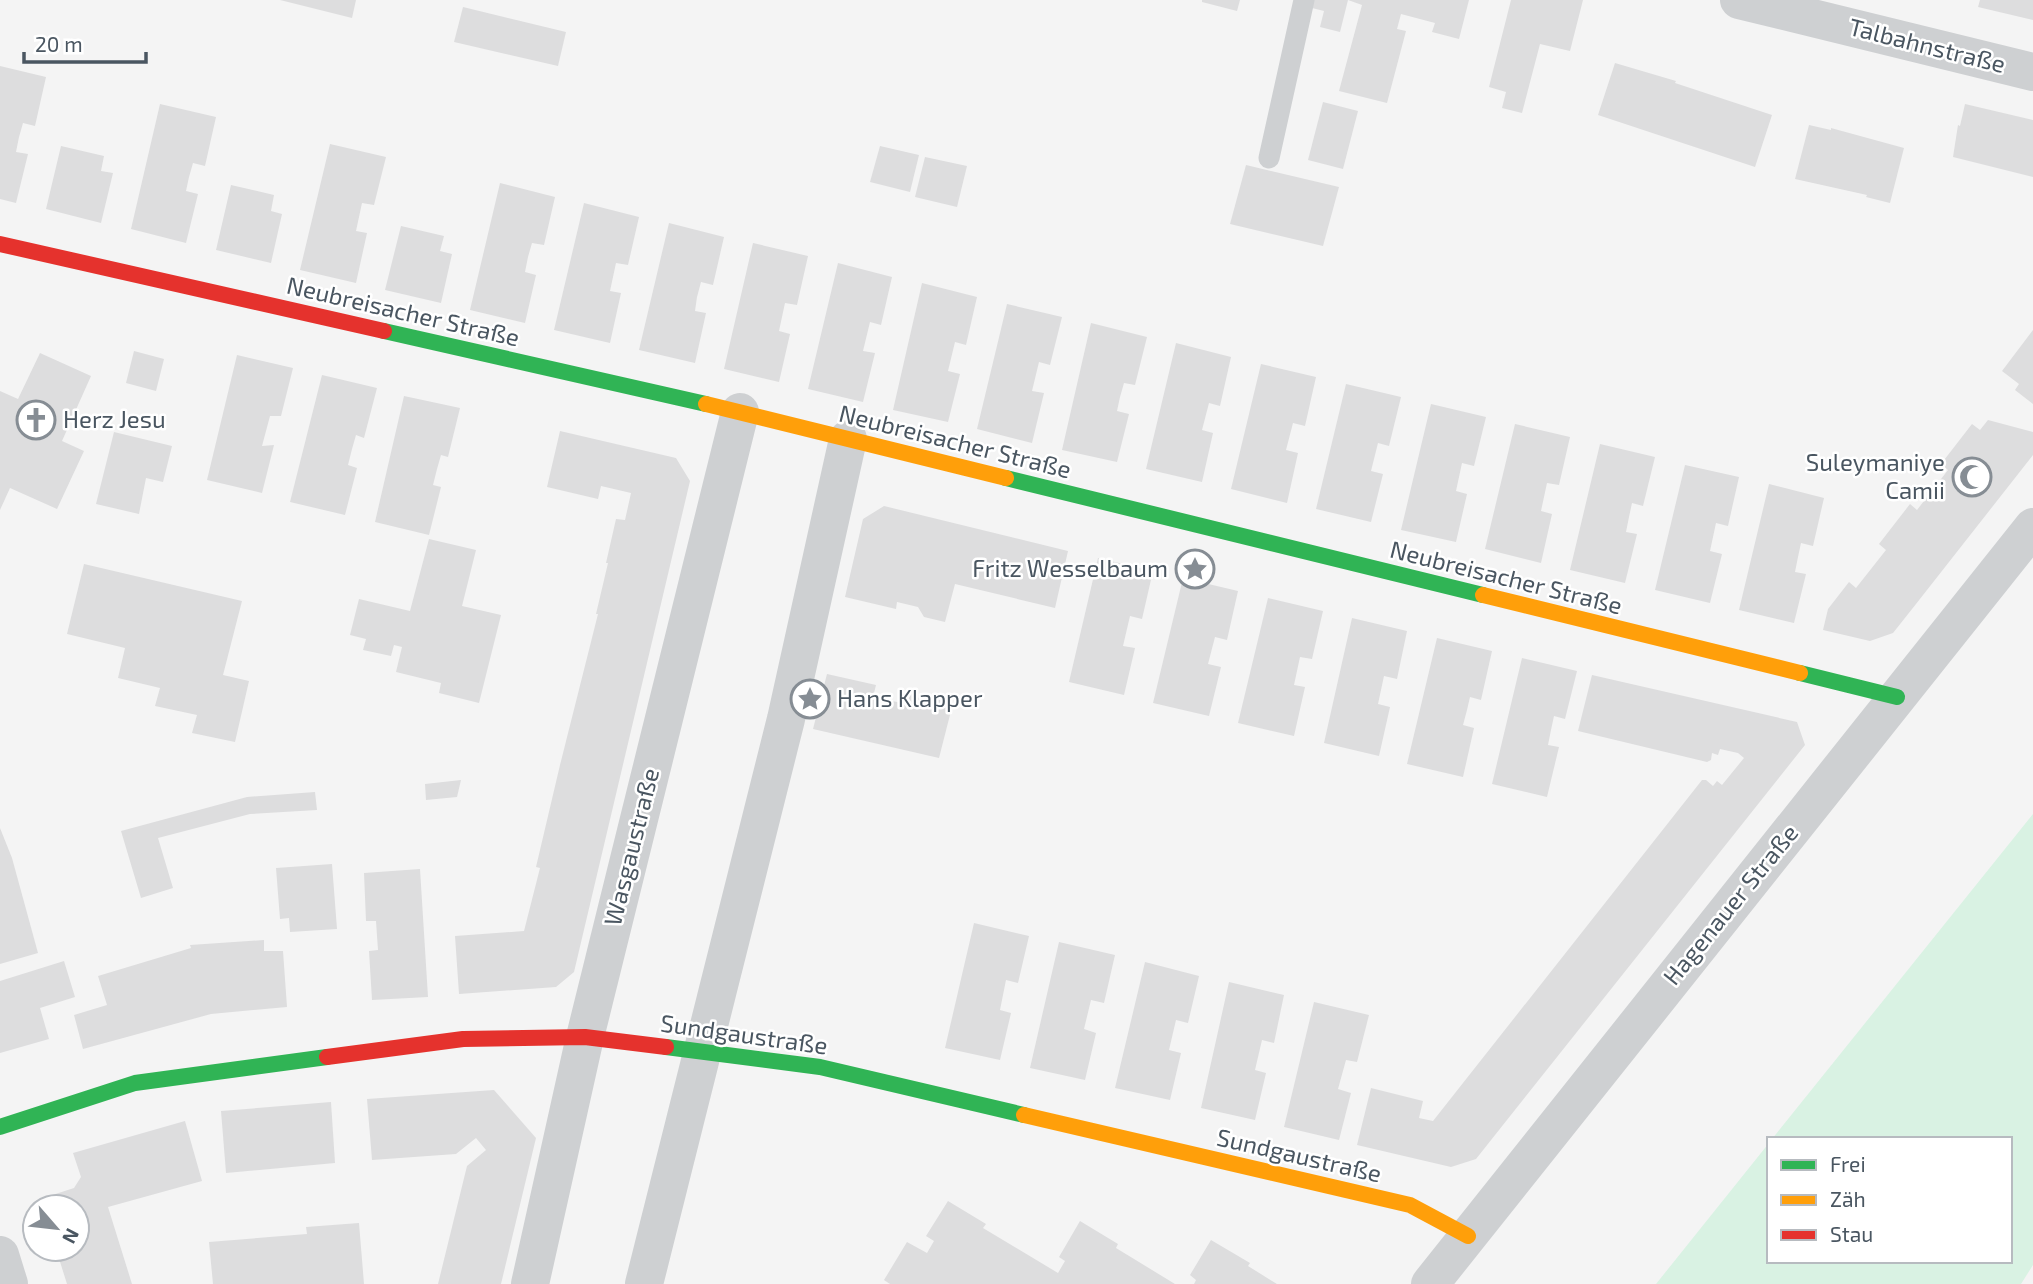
<svg xmlns="http://www.w3.org/2000/svg" width="2033" height="1284" viewBox="0 0 2033 1284" font-family="'Exo 2',sans-serif">
<style>
.green{fill:#d9f2e3}
.building{fill:#ddddde}
.lines{fill:none;stroke-linecap:round;stroke-linejoin:round}
.lane{stroke:#ced0d2;stroke-width:21}
.street{stroke:#ced0d2;stroke-width:38}
.fast{stroke:#30b455;stroke-width:16}
.slow{stroke:#ff9f0a;stroke-width:16}
.jam{stroke:#e5322d;stroke-width:16}
.labels{text-anchor:middle;stroke-width:5;stroke-linejoin:round;paint-order:stroke}
.street-label{font-size:24px;fill:#4a5661;stroke:#fff}
.poi-label{font-size:24px;fill:#4a5661;stroke:#fff;text-anchor:start}
</style>
<rect width="100%" height="100%" fill="#f4f4f4"/>
<polygon class="green" points="2033,814 2033,1265 2021,1284 1656,1284 1769,1143 1769,1261 2010,1261 2010,1139 1772,1139"/>
<g class="building">
<polygon points="280,0 356,0 352,18"/>
<polygon points="1202,0 1240,0 1237,11 1202,2"/>
<polygon points="1310,0 1348,0 1340,32 1320,27 1324,11 1308,7"/>
<polygon points="1348,0 1469,0 1459,39 1432,32 1435,23 1401,14 1397,29 1406,31 1387,103 1339,91 1362,5"/>
<polygon points="1511,0 1583,0 1570,51 1540,44 1522,113 1502,108 1506,92 1489,87"/>
<polygon points="1980,0 2033,0 2033,20 1978,7"/>
<polygon points="463,7 566,32 558,66 454,42"/>
<polygon points="1615,63 1676,81 1675,83 1772,115 1755,167 1598,115"/>
<polygon points="0,66 46,77 35,126 23,123 19,137 16,152 28,154 16,203 0,199"/>
<polygon points="1323,102 1358,111 1343,169 1308,160"/>
<polygon points="160,104 216,117 205,166 193,163 189,177 186,191 198,194 186,243 131,229"/>
<polygon points="1965,104 2033,120 2033,177 1953,157 1958,125 1960,126"/>
<polygon points="1809,125 1831,130 1831,128 1904,148 1890,203 1866,197 1867,195 1795,179"/>
<polygon points="330,144 386,157 374,205 362,203 356,231 367,233 356,283 300,270"/>
<polygon points="61,146 104,156 101,171 113,173 101,223 46,209"/>
<polygon points="880,146 919,155 910,192 870,182"/>
<polygon points="925,157 967,166 957,207 915,197"/>
<polygon points="1246,165 1339,187 1323,246 1230,224"/>
<polygon points="500,183 555,197 544,245 532,243 528,257 525,272 536,275 525,323 470,310"/>
<polygon points="231,185 274,195 271,211 282,214 271,263 216,250"/>
<polygon points="584,203 639,217 628,265 616,263 610,291 621,293 610,343 554,330"/>
<polygon points="669,223 724,237 713,285 701,282 697,297 695,311 706,313 695,363 639,350"/>
<polygon points="401,226 444,236 440,251 452,254 441,303 385,290"/>
<polygon points="753,243 808,256 797,305 785,303 779,331 790,334 779,382 724,369"/>
<polygon points="838,263 892,277 881,325 870,322 863,351 875,353 863,402 808,389"/>
<polygon points="922,283 977,297 966,345 955,342 948,371 960,374 948,422 893,410"/>
<polygon points="1007,304 1062,317 1050,365 1039,362 1032,391 1044,393 1032,443 977,429"/>
<polygon points="1091,323 1147,337 1135,385 1124,383 1120,397 1117,411 1129,414 1117,462 1062,450"/>
<polygon points="2033,330 2033,404 2015,390 2019,384 2002,371"/>
<polygon points="1176,343 1231,357 1220,406 1209,403 1202,430 1213,433 1202,482 1146,469"/>
<polygon points="134,351 164,359 156,391 126,383"/>
<polygon points="40,353 91,376 62,441 84,451 57,509 10,488 0,510 0,391 18,399"/>
<polygon points="237,355 293,368 281,416 270,416 262,446 274,445 262,493 207,480"/>
<polygon points="1261,364 1316,377 1305,426 1293,423 1286,450 1298,453 1287,503 1231,489"/>
<polygon points="322,375 377,388 364,438 356,435 352,449 348,465 357,468 345,515 290,502"/>
<polygon points="1346,384 1401,397 1389,446 1378,443 1371,471 1383,474 1371,522 1316,509"/>
<polygon points="404,396 460,408 448,457 441,455 437,469 433,485 441,487 429,535 375,522"/>
<polygon points="1431,404 1486,417 1474,466 1462,463 1456,491 1467,494 1456,542 1401,530"/>
<polygon points="1988,420 2033,432 2033,455 1916,604 1893,633 1870,641 1823,630 1828,609 1849,582 1856,588 1886,550 1879,544 1910,504 1917,510 1948,470 1941,464 1972,424 1980,430"/>
<polygon points="1515,424 1570,437 1559,485 1547,483 1541,511 1552,514 1541,563 1485,549"/>
<polygon points="560,431 676,458 690,481 574,972 556,987 459,994 455,936 524,931 540,868 536,867 560,765 598,614 596,614 608,563 606,563 616,519 625,520 631,493 601,486 598,499 547,487"/>
<polygon points="114,432 172,446 163,482 146,478 139,514 96,504"/>
<polygon points="1600,444 1655,457 1643,506 1632,503 1629,517 1626,532 1637,534 1625,583 1570,570"/>
<polygon points="1685,465 1739,477 1728,526 1716,523 1710,551 1722,554 1710,603 1655,590"/>
<polygon points="1769,484 1824,498 1813,546 1801,543 1798,557 1795,572 1806,574 1794,623 1739,610"/>
<polygon points="884,506 1068,551 1055,608 955,584 945,622 924,617 918,607 897,602 896,609 845,597 863,519"/>
<polygon points="429,539 476,550 462,606 501,615 479,703 439,693 441,683 396,672 402,647 394,645 391,656 363,650 366,639 350,635 359,599 410,611"/>
<polygon points="1098,558 1153,571 1142,619 1130,616 1123,646 1135,648 1124,695 1069,682"/>
<polygon points="84,564 242,601 223,675 249,681 235,742 192,733 197,715 155,706 160,688 118,678 125,648 67,634"/>
<polygon points="1183,578 1238,591 1227,640 1215,637 1208,664 1221,667 1209,716 1153,703"/>
<polygon points="1268,598 1323,611 1312,659 1300,657 1294,685 1305,687 1294,736 1238,723"/>
<polygon points="1352,618 1407,631 1397,679 1384,676 1378,704 1390,707 1379,756 1324,743"/>
<polygon points="1437,638 1492,651 1481,700 1470,697 1467,710 1463,725 1474,728 1463,777 1407,764"/>
<polygon points="1522,658 1577,671 1565,719 1554,716 1551,730 1548,745 1559,747 1547,797 1492,784"/>
<polygon points="827,674 876,685 873,697 902,703 905,692 953,703 939,758 813,729"/>
<polygon points="1592,675 1797,722 1805,745 1476,1159 1451,1167 1357,1145 1371,1088 1423,1101 1419,1118 1433,1121 1702,780 1706,780 1713,786 1717,781 1722,785 1744,758 1738,753 1720,749 1718,755 1712,753 1711,760 1707,762 1578,731"/>
<polygon points="461,780 457,797 426,800 425,784"/>
<polygon points="315,792 317,810 250,814 158,838 173,888 141,898 121,831 247,797"/>
<polygon points="0,828 12,858 38,953 0,964"/>
<polygon points="332,864 337,929 290,932 289,918 280,919 276,868"/>
<polygon points="420,869 428,997 372,1000 369,951 378,950 377,936 376,921 366,921 364,873"/>
<polygon points="974,923 1029,936 1018,983 1006,980 1000,1010 1011,1013 1000,1060 945,1048"/>
<polygon points="264,940 264,951 283,951 287,1007 211,1014 83,1049 74,1015 107,1005 98,976 191,948 190,945"/>
<polygon points="1059,942 1115,955 1104,1003 1091,1000 1084,1029 1096,1033 1085,1080 1030,1068"/>
<polygon points="64,961 75,997 40,1008 49,1039 0,1053 0,981"/>
<polygon points="1145,962 1199,976 1188,1023 1176,1020 1169,1050 1181,1053 1170,1100 1115,1088"/>
<polygon points="1229,982 1284,995 1274,1043 1262,1040 1255,1070 1266,1073 1255,1120 1201,1108"/>
<polygon points="1314,1002 1369,1015 1357,1062 1346,1060 1338,1089 1351,1093 1339,1140 1284,1127"/>
<polygon points="494,1090 536,1138 501,1284 438,1284 467,1166 486,1150 476,1138 456,1154 372,1160 367,1099"/>
<polygon points="331,1102 335,1163 226,1173 221,1111"/>
<polygon points="185,1121 202,1181 108,1207 132,1284 67,1284 56,1249 77,1249 77,1207 43,1207 40,1199 74,1188 81,1177 73,1153"/>
<polygon points="948,1201 986,1224 983,1228 1058,1273 1065,1261 1059,1257 1080,1221 1118,1244 1116,1248 1175,1284 890,1284 884,1280 907,1242 927,1253 934,1241 926,1236"/>
<polygon points="359,1223 364,1284 213,1284 209,1242 307,1234 306,1227"/>
<polygon points="1211,1240 1250,1263 1248,1266 1277,1284 1194,1284 1196,1280 1190,1275"/>
</g>
<g class="lines">
<polyline class="lane" points="1269,158 1304,0"/>
<g class="street">
<polyline points="1739,0 2033,72"/>
<polyline points="0,1255 9,1284"/>
<polyline points="530,1284 585,1037 740,412"/>
<polyline points="644,1284 786,719 848,439"/>
<polyline points="1430,1284 2033,527"/>
</g>
<g class="fast">
<polyline points="384,331 706,404"/>
<polyline points="1006,478 1483,595"/>
<polyline points="1800,673 1897,697"/>
<polyline points="666,1047 820,1067 1024,1115"/>
<polyline points="0,1127 135,1083 327,1057"/>
</g>
<g class="slow">
<polyline points="706,404 1006,478"/>
<polyline points="1483,595 1800,673"/>
<polyline points="1024,1115 1410,1205 1468,1236"/>
</g>
<g class="jam">
<polyline points="0,244 384,331"/>
<polyline points="327,1057 463,1039 585,1037 666,1047"/>
</g>
</g>
<defs>
<symbol id="church-ring" viewBox="-11 -11 22 22"><circle r="9.5" fill="#fff" stroke="#868d94" stroke-width="1.5"/><path d="M-1.2-6h2.4v3.5h3.3v2.4h-3.3V6h-2.4V-.1h-3.3v-2.4h3.3Z" fill="#868d94"/></symbol>
<symbol id="mosque-ring" viewBox="-11 -11 22 22"><circle r="9.5" fill="#fff" stroke="#868d94" stroke-width="1.5"/><path d="M3.5-4.9A6 6 0 1 0 3.5 4.9A5 5 0 1 1 3.5-4.9Z" fill="#868d94"/></symbol>
<symbol id="sight-ring" viewBox="-11 -11 22 22"><circle r="9.5" fill="#fff" stroke="#868d94" stroke-width="1.5"/><path d="M0-6L1.8-2.2L6-1.7L2.9 1.2L3.7 5.4L0 3.3L-3.7 5.4L-2.9 1.2L-6-1.7L-1.8-2.2Z" fill="#868d94"/></symbol>
</defs>
<g fill-rule="evenodd">
<use href="#church-ring" x="14" y="398" width="44" height="44"/>
<use href="#mosque-ring" x="1950" y="455" width="44" height="44"/>
<use href="#sight-ring" x="1173" y="547" width="44" height="44"/>
<use href="#sight-ring" x="788" y="677" width="44" height="44"/>
</g>
<g class="labels">
<g class="street-label">
<text transform="translate(1927 46) rotate(14)" y="8">Talbahnstraße</text>
<text transform="translate(403 312) rotate(13)" y="8">Neubreisacher Straße</text>
<text transform="translate(955 442) rotate(14)" y="8">Neubreisacher Straße</text>
<text transform="translate(1506 578) rotate(14)" y="8">Neubreisacher Straße</text>
<text transform="translate(632 847) rotate(-76)" y="8">Wasgaustraße</text>
<text transform="translate(1731 905) rotate(-51)" y="8">Hagenauer Straße</text>
<text transform="translate(744 1035) rotate(8)" y="8">Sundgaustraße</text>
<text transform="translate(1299 1156) rotate(13)" y="8">Sundgaustraße</text>
</g>
<g class="poi-label">
<text x="63" y="428">Herz Jesu</text>
<text x="1945" y="471" text-anchor="end">Suleymaniye<tspan x="1945" dy="28">Camii</tspan></text>
<text x="1168" y="577" text-anchor="end">Fritz Wesselbaum</text>
<text x="837" y="707">Hans Klapper</text>
</g>
</g>
<rect x="1767" y="1137" width="245" height="126" fill="#ffffff" stroke="#b7bbc0" stroke-width="2"/>
<rect x="1781" y="1160" width="35" height="10" fill="#30b455" stroke="#b7bbc0" stroke-width="2"/>
<text x="1830" y="1172" font-size="21" fill="#4a5661">Frei</text>
<rect x="1781" y="1195" width="35" height="10" fill="#ff9f0a" stroke="#b7bbc0" stroke-width="2"/>
<text x="1830" y="1207" font-size="21" fill="#4a5661">Zäh</text>
<rect x="1781" y="1230" width="35" height="10" fill="#e5322d" stroke="#b7bbc0" stroke-width="2"/>
<text x="1830" y="1242" font-size="21" fill="#4a5661">Stau</text>
<g transform="translate(56 1228) rotate(118)"><circle r="33" fill="#ffffff" stroke="#b7bbc0" stroke-width="2"/>
<path d="M0-5L12 26L0 18L-12 26Z" fill="#868d94"/>
<text y="-10" font-size="19" font-weight="bold" text-anchor="middle" fill="#4a5661">N</text>
</g>
<path d="M24 52v10h122v-10" fill="none" stroke="#4a5661" stroke-width="3.5"/>
<text x="35" y="52" font-size="21" fill="#4a5661" stroke="#ffffff" stroke-width="5" paint-order="stroke">20 m</text>
</svg>
